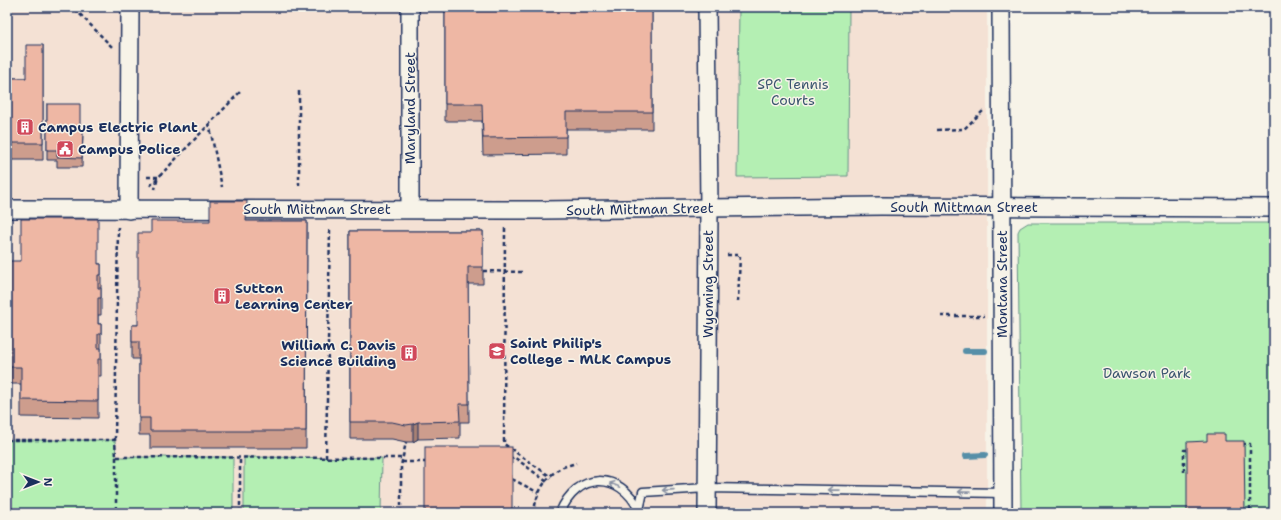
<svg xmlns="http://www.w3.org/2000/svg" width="1281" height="520" viewBox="0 0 1281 520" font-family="'Shantell Sans',sans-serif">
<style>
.built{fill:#f4e1d4}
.green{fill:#b4efb3;stroke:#688f88}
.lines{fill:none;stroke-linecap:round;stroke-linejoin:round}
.stream{stroke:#578fa8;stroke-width:6}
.lane-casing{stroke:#1b2f5e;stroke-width:11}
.street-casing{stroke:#1b2f5e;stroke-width:20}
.path{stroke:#1b2f5e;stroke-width:2.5;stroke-dasharray:4 3;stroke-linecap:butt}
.lane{stroke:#f7f3e8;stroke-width:8}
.street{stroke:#f7f3e8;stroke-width:17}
.wall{fill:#cd9d8d;stroke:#1b2f5e}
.shaded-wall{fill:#a78073;stroke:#1b2f5e}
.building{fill:#eeb7a4;stroke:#1b2f5e}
.oneway{stroke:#8991a3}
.labels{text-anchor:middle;stroke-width:3;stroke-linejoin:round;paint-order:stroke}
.park-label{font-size:14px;fill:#3a556f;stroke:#f7f3e8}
.street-label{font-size:14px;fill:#1b2f5e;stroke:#f7f3e8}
.poi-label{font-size:14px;font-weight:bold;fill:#1b2f5e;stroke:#f7f3e8;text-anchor:start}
</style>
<rect width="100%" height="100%" fill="#f7f3e8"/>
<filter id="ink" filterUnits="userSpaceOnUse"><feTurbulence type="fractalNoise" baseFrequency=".025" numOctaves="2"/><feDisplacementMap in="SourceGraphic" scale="8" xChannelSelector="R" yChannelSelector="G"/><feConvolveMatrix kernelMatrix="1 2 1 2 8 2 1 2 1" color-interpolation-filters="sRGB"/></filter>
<g filter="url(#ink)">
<rect class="built" x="7" y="7" width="980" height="506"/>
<g class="green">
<polygon points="739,7 849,7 848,176 737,177"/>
<polygon points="1028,223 1274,223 1274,513 1021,513 1018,232 1020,228"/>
<polygon points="7,440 115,440 116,457 233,457 233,513 7,513"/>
<polygon points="244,457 382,458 381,513 244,513"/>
</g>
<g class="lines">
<g class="stream">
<polyline points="965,351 985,351"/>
<polyline points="966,456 985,455"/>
</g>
<defs>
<g id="lane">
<polyline points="639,510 643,492 707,488 1003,493"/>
<path d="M560,513C576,472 620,470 639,510"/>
</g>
<g id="street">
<polyline points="410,7 410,209"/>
<polyline points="707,7 709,208 707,513"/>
<polyline points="1001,7 1003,513"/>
<polyline points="7,209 541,210 881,206 1274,208"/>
<polyline points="129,210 130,7"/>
</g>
</defs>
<use href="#lane" class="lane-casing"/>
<use href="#street" class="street-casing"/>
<g class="path">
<polyline points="75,9 112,47"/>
<polyline points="299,91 299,185"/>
<polyline points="209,123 222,187"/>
<polyline points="937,130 964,129 983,111"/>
<polyline points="147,177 158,177 155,189"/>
<polyline points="150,186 240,92"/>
<polyline points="505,228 504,444 551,477"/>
<polyline points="727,255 740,255 738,301"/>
<polyline points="483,271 522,272"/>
<polyline points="941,316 984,316"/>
<polyline points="7,440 115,440 116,457 403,458"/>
<polyline points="115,440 118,227"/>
<polyline points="1242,444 1250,444 1250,513"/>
<polyline points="116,457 116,513"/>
<polyline points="326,458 330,228"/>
<polyline points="510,460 514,457 547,482"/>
<polyline points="402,462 427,462"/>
<polyline points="1184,472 1184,450 1190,450"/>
<polyline points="512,479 539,493"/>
<polyline points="240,513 240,457"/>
<polyline points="401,513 401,466 406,442"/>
<path d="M534,513C535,497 544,478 558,470C563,466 571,465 576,463"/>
</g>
<use href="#lane" class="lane"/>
<use href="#street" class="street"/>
</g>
<g class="wall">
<polygon points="445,7 652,7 652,129 566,129 566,154 483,155 482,121 445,121"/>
<polygon points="43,45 43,160 7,160 7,78 26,78"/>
<polygon points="47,104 80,130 83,130 82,167 57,167 57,160 47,160"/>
<polygon points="246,221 307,221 306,448 150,448 150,435 139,435 139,359 132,359 132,325 138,325"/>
<polygon points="350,231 483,231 483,284 468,284 469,422 460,422 460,438 418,439 413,442 406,442 392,439 350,439"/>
<polygon points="21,261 101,264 101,315 98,315 98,324 101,324 101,376 98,376 98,418 21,417 21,384 10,384 10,367"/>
</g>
<polygon class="shaded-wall" points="418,422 418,439 413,442 413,424"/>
<g class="building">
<polygon points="445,7 652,7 652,112 566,112 566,137 483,138 482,104 445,104"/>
<polygon points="26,45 43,45 43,143 7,143 7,78 26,78"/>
<polygon points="47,104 80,104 80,130 83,130 82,158 57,157 57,150 47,150"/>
<polygon points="210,201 247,201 246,221 307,221 306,431 150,431 150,418 139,418 139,342 132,342 132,325 138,325 138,233 151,233 151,221 210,221"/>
<polygon points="21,219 98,219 98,264 101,264 101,275 98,275 98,288 101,288 101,298 98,298 98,324 101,324 101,334 98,334 98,348 101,348 101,359 98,359 98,401 21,400 21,367 10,367 10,261 21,261"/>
<polygon points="350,231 483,231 483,267 468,267 469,404 459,404 460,421 418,422 413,424 406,425 392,422 350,422"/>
<polygon points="1207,434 1225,434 1225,441 1244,441 1245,513 1187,513 1187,442 1207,441"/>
<rect x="425" y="447" width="87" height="66"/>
</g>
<defs><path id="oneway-shaft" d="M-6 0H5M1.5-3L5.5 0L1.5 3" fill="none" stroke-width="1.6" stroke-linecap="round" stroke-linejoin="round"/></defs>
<g class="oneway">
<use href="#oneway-shaft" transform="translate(615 485) rotate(-158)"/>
<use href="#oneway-shaft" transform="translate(668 490) rotate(176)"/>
<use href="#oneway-shaft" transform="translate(834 490) rotate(-179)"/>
<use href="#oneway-shaft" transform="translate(964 492) rotate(-179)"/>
</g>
</g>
<defs>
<symbol id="building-square" viewBox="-11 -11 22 22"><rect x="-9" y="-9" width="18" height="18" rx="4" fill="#d1495b" stroke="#f7f3e8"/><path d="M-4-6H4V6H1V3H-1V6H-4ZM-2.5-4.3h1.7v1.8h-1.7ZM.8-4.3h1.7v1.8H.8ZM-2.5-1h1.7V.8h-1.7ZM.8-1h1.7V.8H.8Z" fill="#fff"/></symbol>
<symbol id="civic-square" viewBox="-11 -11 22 22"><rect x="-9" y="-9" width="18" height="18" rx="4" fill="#d1495b" stroke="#f7f3e8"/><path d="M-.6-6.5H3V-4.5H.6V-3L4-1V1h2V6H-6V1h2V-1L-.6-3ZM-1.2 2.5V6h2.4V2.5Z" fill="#fff"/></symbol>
<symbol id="university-square" viewBox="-11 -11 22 22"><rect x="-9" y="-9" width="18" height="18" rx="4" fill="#d1495b" stroke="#f7f3e8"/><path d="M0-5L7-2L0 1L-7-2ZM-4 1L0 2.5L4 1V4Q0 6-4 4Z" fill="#fff"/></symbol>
</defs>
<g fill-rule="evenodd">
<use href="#building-square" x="15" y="117" width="20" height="20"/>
<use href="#civic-square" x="55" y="139" width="20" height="20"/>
<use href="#building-square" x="212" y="286" width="20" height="20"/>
<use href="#university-square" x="487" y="341" width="20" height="20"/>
<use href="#building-square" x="399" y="343" width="20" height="20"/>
</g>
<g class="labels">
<g class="park-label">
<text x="793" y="89">SPC Tennis<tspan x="793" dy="16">Courts</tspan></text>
<text x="1147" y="378">Dawson Park</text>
</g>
<g class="street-label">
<text transform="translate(410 108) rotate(-90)" y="5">Maryland Street</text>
<text x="964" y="212">South Mittman Street</text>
<text x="317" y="214">South Mittman Street</text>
<text transform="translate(640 209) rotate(-1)" y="5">South Mittman Street</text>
<text transform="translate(708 284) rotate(-90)" y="5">Wyoming Street</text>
<text transform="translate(1002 284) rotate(-90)" y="5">Montana Street</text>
</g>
<g class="poi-label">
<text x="38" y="132">Campus Electric Plant</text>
<text x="78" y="154">Campus Police</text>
<text x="235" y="293">Sutton<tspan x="235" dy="16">Learning Center</tspan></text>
<text x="510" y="348">Saint Philip's<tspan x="510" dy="16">College - MLK Campus</tspan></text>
<text x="396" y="350" text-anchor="end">William C. Davis<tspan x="396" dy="16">Science Building</tspan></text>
</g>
</g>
<rect width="1281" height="520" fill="none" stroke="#f7f3e8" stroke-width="24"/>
<rect x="12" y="12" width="1257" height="496" fill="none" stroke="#1b2f5e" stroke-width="1.5" filter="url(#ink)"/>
<g transform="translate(38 482) rotate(90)" stroke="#f7f3e8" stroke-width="3" paint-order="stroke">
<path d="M0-3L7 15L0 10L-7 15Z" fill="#1b2f5e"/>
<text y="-6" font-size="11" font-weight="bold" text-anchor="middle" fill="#1b2f5e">N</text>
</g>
</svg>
